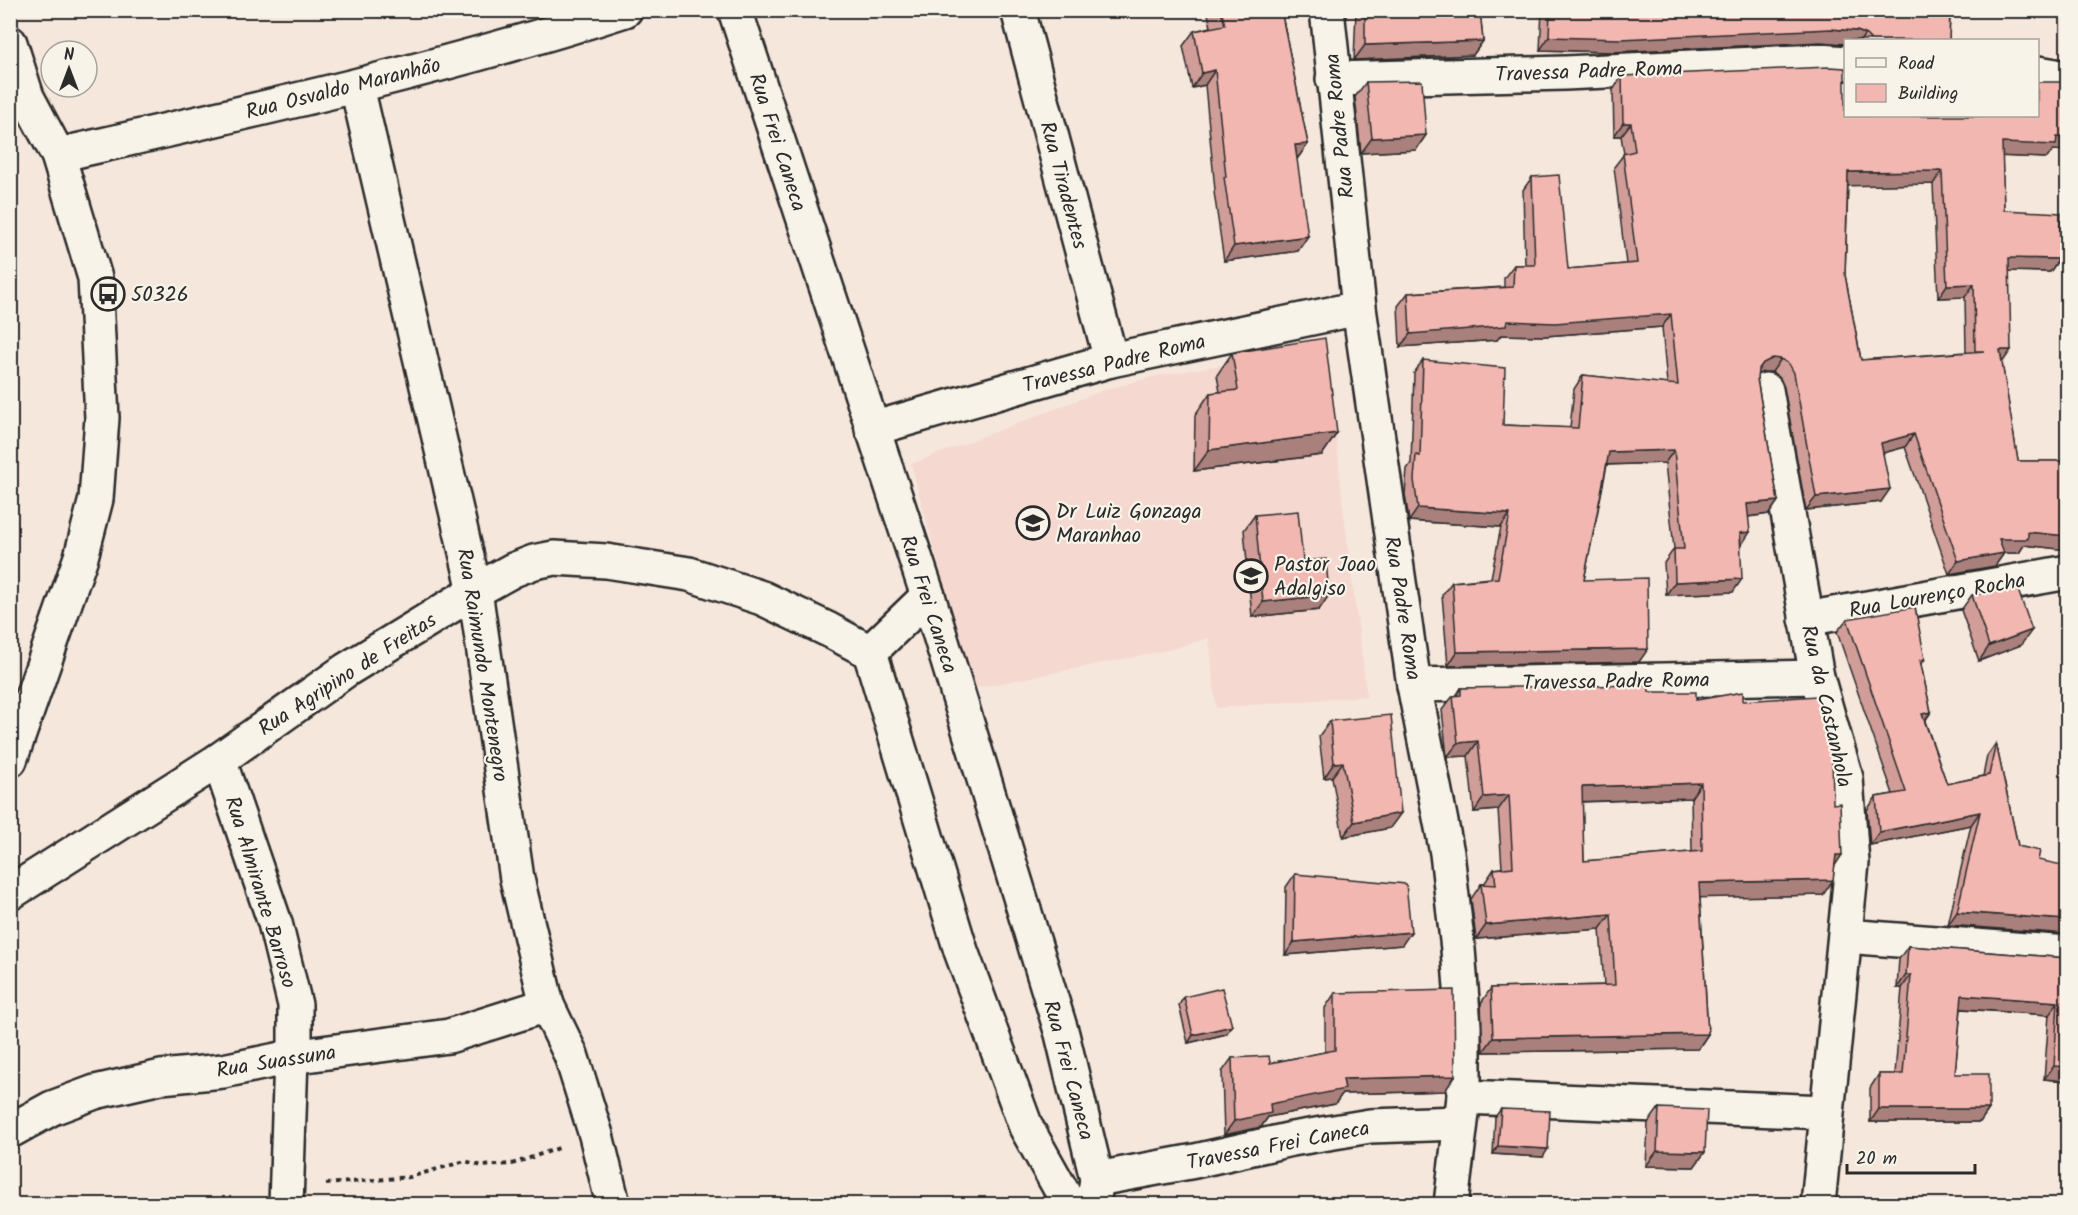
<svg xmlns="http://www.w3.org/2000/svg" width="2078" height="1215" viewBox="0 0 2078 1215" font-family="Kalam,sans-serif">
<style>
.built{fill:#f5d9d0}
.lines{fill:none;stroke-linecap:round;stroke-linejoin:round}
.street-casing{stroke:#2b2b2b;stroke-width:38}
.path{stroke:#2b2b2b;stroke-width:4;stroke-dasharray:4.5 4.5;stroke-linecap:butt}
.street{stroke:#f7f3e8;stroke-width:33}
.wall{fill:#d19d98;stroke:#2b2b2b;stroke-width:1.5;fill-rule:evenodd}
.shaded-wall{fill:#aa807c;stroke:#2b2b2b;stroke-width:1.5}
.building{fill:#f3b7b1;stroke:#2b2b2b;stroke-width:1.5;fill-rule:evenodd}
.labels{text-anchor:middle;stroke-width:4.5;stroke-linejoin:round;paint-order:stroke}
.street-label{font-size:21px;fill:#2b2b2b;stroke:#f7f3e8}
.poi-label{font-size:21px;fill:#2b2b2b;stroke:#f7f3e8;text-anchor:start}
</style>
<rect width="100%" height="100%" fill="#f6e7dd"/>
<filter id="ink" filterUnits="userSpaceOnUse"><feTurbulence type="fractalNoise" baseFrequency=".0167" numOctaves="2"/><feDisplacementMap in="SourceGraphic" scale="12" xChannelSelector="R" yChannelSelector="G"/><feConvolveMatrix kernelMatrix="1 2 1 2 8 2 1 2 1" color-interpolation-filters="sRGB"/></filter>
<g filter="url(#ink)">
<polygon class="built" points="1327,347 1344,514 1367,696 1216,708 1209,638 1169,650 972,689 911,464 1104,390 1156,376"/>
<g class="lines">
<defs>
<g id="street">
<polyline points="735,10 928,596 1062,1034 1097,1179 1093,1204"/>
<polyline points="1018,10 1111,360"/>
<polyline points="1327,10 1359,308 1414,685 1447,853 1458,949 1464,1026 1464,1097 1451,1204"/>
<polyline points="10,43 27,97 58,155 95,278 102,418 96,499 81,557 10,760"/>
<polyline points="2038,73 2068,78"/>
<polyline points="1333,79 1565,73 1820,61 1846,63"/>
<polyline points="357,87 475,591 517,879 547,1005 571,1055 596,1135 613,1204"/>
<path d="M58,155C248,112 439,70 625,10"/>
<polyline points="1766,390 1817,677 1846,778 1852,863 1818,1204"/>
<polyline points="872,429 1111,360 1359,308"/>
<polyline points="1806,619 2068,572"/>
<polyline points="870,652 961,951 1026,1127 1069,1204"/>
<polyline points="1414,685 1817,677"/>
<polyline points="219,760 275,923 295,1005 295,1044 291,1057 286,1204"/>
<polyline points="10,893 219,760 346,670 475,591 513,570 534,562 554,558 606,561 689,574 762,598 829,630 870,652 928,596"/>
<polyline points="1845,936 2068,953"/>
<polyline points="1464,1097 1826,1112"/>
<polyline points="10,1131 52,1108 95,1092 161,1077 223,1071 291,1057 449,1036 547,1005"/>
<polyline points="1097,1179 1195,1161 1292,1139 1370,1126 1460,1123"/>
</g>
</defs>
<use href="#street" class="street-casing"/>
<polyline class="path" points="326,1184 410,1177 465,1161 482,1166 512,1164 559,1148"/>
<use href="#street" class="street"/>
</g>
<g class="wall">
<polygon points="1207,10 1281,10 1308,144 1297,159 1298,251 1224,261 1214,192 1215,190 1205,85 1192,88 1183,46 1194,31 1211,27"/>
<polygon points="1356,10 1480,10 1483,41 1473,55 1354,60"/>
<polygon points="1542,10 2015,10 1950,15 1949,40 1845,40 1845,44 1821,42 1612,52 1540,50"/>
<path d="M1622,76L2053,150L2047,158L2002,156L2004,210L2059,259L2050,272L2009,271L2002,363L2018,461H2067V550L2024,545L2019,553H2004L1995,566L1949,574L1905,447L1883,453L1881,502L1806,510L1784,387L1780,378L1772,372H1763L1757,374V379L1778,501L1769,514L1748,517L1741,545L1733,592L1666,595L1664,563L1674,549L1665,463L1607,465L1584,580L1639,662L1448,666L1442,595L1452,582L1491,578L1501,527L1409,521L1405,494L1407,469L1411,463L1414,373L1423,360L1503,425L1570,428L1574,389L1583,375L1667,384L1662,327L1545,336L1501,335L1497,340L1400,347L1398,306L1408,293L1504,287V278L1514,265H1525L1523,190L1532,177L1568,269L1626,264L1614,167L1624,154L1621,136H1614L1613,90ZM1933,184L1938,298L1965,297L1966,352L1861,360L1845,275L1848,185Z"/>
<polygon points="1366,82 1426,135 1416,150 1361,153 1355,97"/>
<polygon points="1232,353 1337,433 1322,455 1194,471 1195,415 1210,393 1220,392 1217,375"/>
<polygon points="1255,515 1303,561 1319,610 1252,617 1244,530"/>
<polygon points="1972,595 2021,645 1979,661 1961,610"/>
<polygon points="1847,619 1925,659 1921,665 1931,712 1925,721 1947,784 1983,776 1987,756 1996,743 2018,846 1948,925 1971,825 1870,845 1867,810 1876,797 1893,794 1837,632"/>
<path d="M1461,688L1649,692L1696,700L1743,701L1835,865L1823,895L1700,897L1708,1034L1698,1049L1483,1052L1481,1003L1491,988L1604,985L1600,929L1476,939L1471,899L1481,884H1484L1494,869L1502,868L1498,810L1474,812L1468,756L1447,757L1442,710L1453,696H1456ZM1691,798L1692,852L1584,861L1582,802Z"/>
<polygon points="1330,721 1390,828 1343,837 1332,777 1324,778 1319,736"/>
<polygon points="1295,874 1402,945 1285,955 1286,887"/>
<polygon points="1908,946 2067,958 2067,1081 2044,1079 2049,1015 1961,1009 1955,1074 1989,1109 1980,1122 1870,1122 1870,1088 1879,1074 1895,1074 1902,988 1897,988 1899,959"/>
<polygon points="1335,993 1445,1091 1342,1094 1335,1104 1268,1117 1261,1127 1224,1135 1222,1072 1232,1058 1270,1063 1325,1052 1325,1008"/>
<polygon points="1184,997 1226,1034 1188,1043 1179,1005"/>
<polygon points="1659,1108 1705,1152 1694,1167 1646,1166 1648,1123"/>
<polygon points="1501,1109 1543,1157 1493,1154 1495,1117"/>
</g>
<g class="shaded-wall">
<polygon points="1945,10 2015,10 1941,16"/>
<polygon points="1831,29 1857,31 1865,34 1861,40 1845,40 1845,44 1821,42 1612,52 1540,50 1549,37"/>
<polygon points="1483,41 1473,55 1354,60 1365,45"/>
<polygon points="1215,70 1205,85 1192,88 1202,73"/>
<polygon points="1623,123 1631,123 1621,136 1614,136"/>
<polygon points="1426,135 1416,150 1361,153 1372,138"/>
<polygon points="2057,137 2067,137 2067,151 2053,150 2047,158 1992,156 2002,143"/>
<polygon points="1308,144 1297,159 1295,145"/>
<polygon points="1942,171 1933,184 1839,186 1848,172"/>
<polygon points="1308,236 1298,251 1224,261 1234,246"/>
<polygon points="2009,258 2059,259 2050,272 2000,271"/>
<polygon points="1974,284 1965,297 1938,298 1947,285"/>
<polygon points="1671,314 1662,327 1545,336 1501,335 1497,340 1400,347 1410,334 1507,321"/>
<polygon points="2000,350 2011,350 2002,363"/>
<polygon points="1773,358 1781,359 1772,372 1763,372 1754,376 1763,363"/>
<polygon points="1337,433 1322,455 1194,471 1209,450"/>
<polygon points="1914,434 1905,447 1872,456 1881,443"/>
<polygon points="1674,450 1665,463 1600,465 1609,452"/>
<polygon points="1890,489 1881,502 1806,510 1816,497"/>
<polygon points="1778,501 1769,514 1738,518 1747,504"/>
<polygon points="1418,508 1510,514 1501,527 1409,521"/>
<polygon points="1750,532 1741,546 1740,533"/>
<polygon points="2028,532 2067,536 2067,550 2024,545 2019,553 1990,553 1999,539"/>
<polygon points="2004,553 1995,566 1949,574 1958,561"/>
<polygon points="1742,579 1733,592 1666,595 1675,582"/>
<polygon points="1329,595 1319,610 1252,617 1263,602"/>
<polygon points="2032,630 2021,645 1979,661 1989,646"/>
<polygon points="1648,649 1639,662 1448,666 1457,652"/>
<polygon points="1931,712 1921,725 1922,714"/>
<polygon points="1478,741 1468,756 1447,757 1458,743"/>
<polygon points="1343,762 1332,777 1324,778 1334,763"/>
<polygon points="1701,783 1691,798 1571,802 1582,787"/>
<polygon points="1509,795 1498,810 1474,812 1484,797"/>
<polygon points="1980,812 1971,825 1870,845 1879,832"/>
<polygon points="1401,813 1390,828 1343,837 1354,822"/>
<polygon points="1836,855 1842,855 1832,870"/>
<polygon points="1833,880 1823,895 1689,898 1699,883"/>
<polygon points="1957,912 2067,920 2067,934 1948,925"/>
<polygon points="1611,914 1600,929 1476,939 1486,925"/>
<polygon points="1411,932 1402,945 1285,955 1294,942"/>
<polygon points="1906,975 1911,975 1902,988 1897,988"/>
<polygon points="1962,995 2058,1002 2049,1015 1953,1008"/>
<polygon points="1232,1026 1226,1034 1188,1043 1193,1035"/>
<polygon points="1708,1034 1698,1049 1483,1052 1493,1038"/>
<polygon points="2054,1066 2067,1067 2067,1081 2044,1079"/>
<polygon points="1455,1076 1445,1091 1342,1094 1335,1104 1268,1117 1261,1127 1224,1135 1234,1121 1270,1104 1343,1079"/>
<polygon points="1879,1109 1989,1109 1980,1122 1870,1122"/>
<polygon points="1498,1146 1548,1149 1543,1157 1493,1154"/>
<polygon points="1657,1151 1705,1152 1694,1167 1646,1166"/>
</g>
<g class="building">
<polygon points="1221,10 1281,10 1308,144 1295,145 1308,236 1234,246 1224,177 1226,177 1215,70 1202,73 1194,31 1225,25"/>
<polygon points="1365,10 1480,10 1483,41 1365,45"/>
<polygon points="1550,10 1950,10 1949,40 1871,40 1865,34 1857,31 1831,29 1621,39 1549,37"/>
<path d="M1829,67L1845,68V116H2037V82H2067V137H2057L2056,145L2002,143L2004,210L2061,213L2059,259L2009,258L2011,350H2000L2018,461H2067V536L2028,532V539H1999L2004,553L1958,561L1914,434L1881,443L1890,489L1816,497L1794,373L1789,364L1781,359L1773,358L1763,363L1758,370L1757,379L1778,501L1747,504L1750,532L1740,533L1742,579L1675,582L1674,549H1684L1674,450L1609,452L1584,580L1647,578L1648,649L1457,652L1452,582L1498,578L1510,514L1418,508L1414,480L1416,455L1420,456L1423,360L1505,368L1503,425L1578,428L1583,375L1678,385L1671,314L1555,323L1507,321L1506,326L1410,334L1408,293L1513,287L1514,265H1535L1532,177L1559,175L1568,269L1637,263L1623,154L1635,151L1631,123H1623L1622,76ZM1942,171L1947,285L1974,284L1975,351H1985L1861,360L1845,275L1848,172Z"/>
<polygon points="1422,81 1426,135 1372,138 1366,82"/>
<polygon points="1325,338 1337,433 1209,450 1210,393 1238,390 1232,353"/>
<polygon points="1298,511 1303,561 1326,559 1329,595 1263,602 1255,515"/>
<polygon points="2017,587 2032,630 1989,646 1972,595"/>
<polygon points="1915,607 1925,659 1920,660 1931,712 1922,714 1947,784 1989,775 1996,743 2018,846 2040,851 2038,860 2067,866 2067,920 1957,912 1980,812 1879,832 1876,797 1906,792 1847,619"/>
<path d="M1649,685V692H1696V700L1743,692V701L1817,696L1832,746L1833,804L1840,803L1842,855H1836L1833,880L1699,883L1708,1034L1493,1038L1491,988L1615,985L1611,914L1486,925L1481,884L1496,885L1494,869L1513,867L1509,795L1484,797L1478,741L1458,743L1453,696L1461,695V688ZM1701,783L1702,851L1584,861L1582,787Z"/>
<polygon points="1391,715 1401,813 1354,822 1343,762 1334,763 1330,721"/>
<polygon points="1295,874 1406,884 1411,932 1294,942"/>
<polygon points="1908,946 2067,958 2067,1067 2054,1066 2058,1002 1962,995 1955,1074 1989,1074 1989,1109 1879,1109 1879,1074 1903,1074 1911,975 1906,975"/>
<polygon points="1222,988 1232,1026 1193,1035 1184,997"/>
<polygon points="1454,990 1455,1076 1343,1079 1345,1089 1270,1104 1271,1113 1234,1121 1232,1058 1269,1056 1270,1063 1335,1050 1335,993"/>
<polygon points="1659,1108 1707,1110 1705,1152 1657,1151"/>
<polygon points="1501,1109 1550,1111 1548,1149 1498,1146"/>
</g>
</g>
<defs>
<symbol id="bus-ring" viewBox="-11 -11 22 22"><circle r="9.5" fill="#f7f3e8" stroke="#2b2b2b" stroke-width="1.5"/><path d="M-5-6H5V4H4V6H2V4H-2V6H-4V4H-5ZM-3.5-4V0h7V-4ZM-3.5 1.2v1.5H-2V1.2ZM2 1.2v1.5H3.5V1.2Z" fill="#2b2b2b"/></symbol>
<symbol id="school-ring" viewBox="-11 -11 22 22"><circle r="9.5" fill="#f7f3e8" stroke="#2b2b2b" stroke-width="1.5"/><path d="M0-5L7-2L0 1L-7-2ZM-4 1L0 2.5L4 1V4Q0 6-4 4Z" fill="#2b2b2b"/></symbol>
</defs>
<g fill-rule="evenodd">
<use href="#bus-ring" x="89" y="275" width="38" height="38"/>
<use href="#school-ring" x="1014" y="504" width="38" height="38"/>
<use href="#school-ring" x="1232" y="557" width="38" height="38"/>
</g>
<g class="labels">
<g class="street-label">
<text transform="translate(1589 71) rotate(-2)" y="7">Travessa Padre Roma</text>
<text transform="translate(343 88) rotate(-14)" y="7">Rua Osvaldo Maranhão</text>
<text transform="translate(1339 126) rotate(-96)" y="7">Rua Padre Roma</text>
<text transform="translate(778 142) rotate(72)" y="7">Rua Frei Caneca</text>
<text transform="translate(1064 185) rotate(75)" y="7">Rua Tiradentes</text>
<text transform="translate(1114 363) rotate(-14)" y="7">Travessa Padre Roma</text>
<text transform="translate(1937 595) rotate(-10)" y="7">Rua Lourenço Rocha</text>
<text transform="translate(929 604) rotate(72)" y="7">Rua Frei Caneca</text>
<text transform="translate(1403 608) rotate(81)" y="7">Rua Padre Roma</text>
<text transform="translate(483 665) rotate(81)" y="7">Rua Raimundo Montenegro</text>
<text transform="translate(347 674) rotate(-33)" y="7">Rua Agripino de Freitas</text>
<text transform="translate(1616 681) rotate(-1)" y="7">Travessa Padre Roma</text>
<text transform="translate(1827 706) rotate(77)" y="7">Rua da Castanhola</text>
<text transform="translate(261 892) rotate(73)" y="7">Rua Almirante Barroso</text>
<text transform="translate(276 1061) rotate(-9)" y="7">Rua Suassuna</text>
<text transform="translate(1069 1070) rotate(75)" y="7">Rua Frei Caneca</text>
<text transform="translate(1278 1145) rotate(-11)" y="7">Travessa Frei Caneca</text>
</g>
<g class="poi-label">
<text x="131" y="301">50326</text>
<text x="1056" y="518">Dr Luiz Gonzaga<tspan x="1056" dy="24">Maranhao</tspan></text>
<text x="1274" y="571">Pastor Joao<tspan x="1274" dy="24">Adalgiso</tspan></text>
</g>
</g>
<rect width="2078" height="1215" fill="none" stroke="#f7f3e8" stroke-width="36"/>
<rect x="18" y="18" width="2042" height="1179" fill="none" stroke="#2b2b2b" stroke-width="2" filter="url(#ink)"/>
<rect x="1844" y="39" width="195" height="78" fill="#f7f3e8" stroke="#a5a39c" stroke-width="1.5"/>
<rect x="1856" y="58" width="30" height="9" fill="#f7f3e8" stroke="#a5a39c" stroke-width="1.5"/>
<text x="1898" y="69" font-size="18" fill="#2b2b2b">Road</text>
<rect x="1856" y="84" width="30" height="18" fill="#f3b7b1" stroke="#a5a39c" stroke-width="1.5"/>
<text x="1898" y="99" font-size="18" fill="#2b2b2b">Building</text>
<g transform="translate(69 69)"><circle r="28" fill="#f7f3e8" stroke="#a5a39c" stroke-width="1.5"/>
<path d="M0-4.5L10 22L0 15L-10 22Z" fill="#2b2b2b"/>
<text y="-9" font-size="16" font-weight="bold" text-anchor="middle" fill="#2b2b2b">N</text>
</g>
<path d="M1847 1164v9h128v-9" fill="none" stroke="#2b2b2b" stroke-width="3"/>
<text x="1856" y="1164" font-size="18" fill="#2b2b2b" stroke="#f7f3e8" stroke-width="4.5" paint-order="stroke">20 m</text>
</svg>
